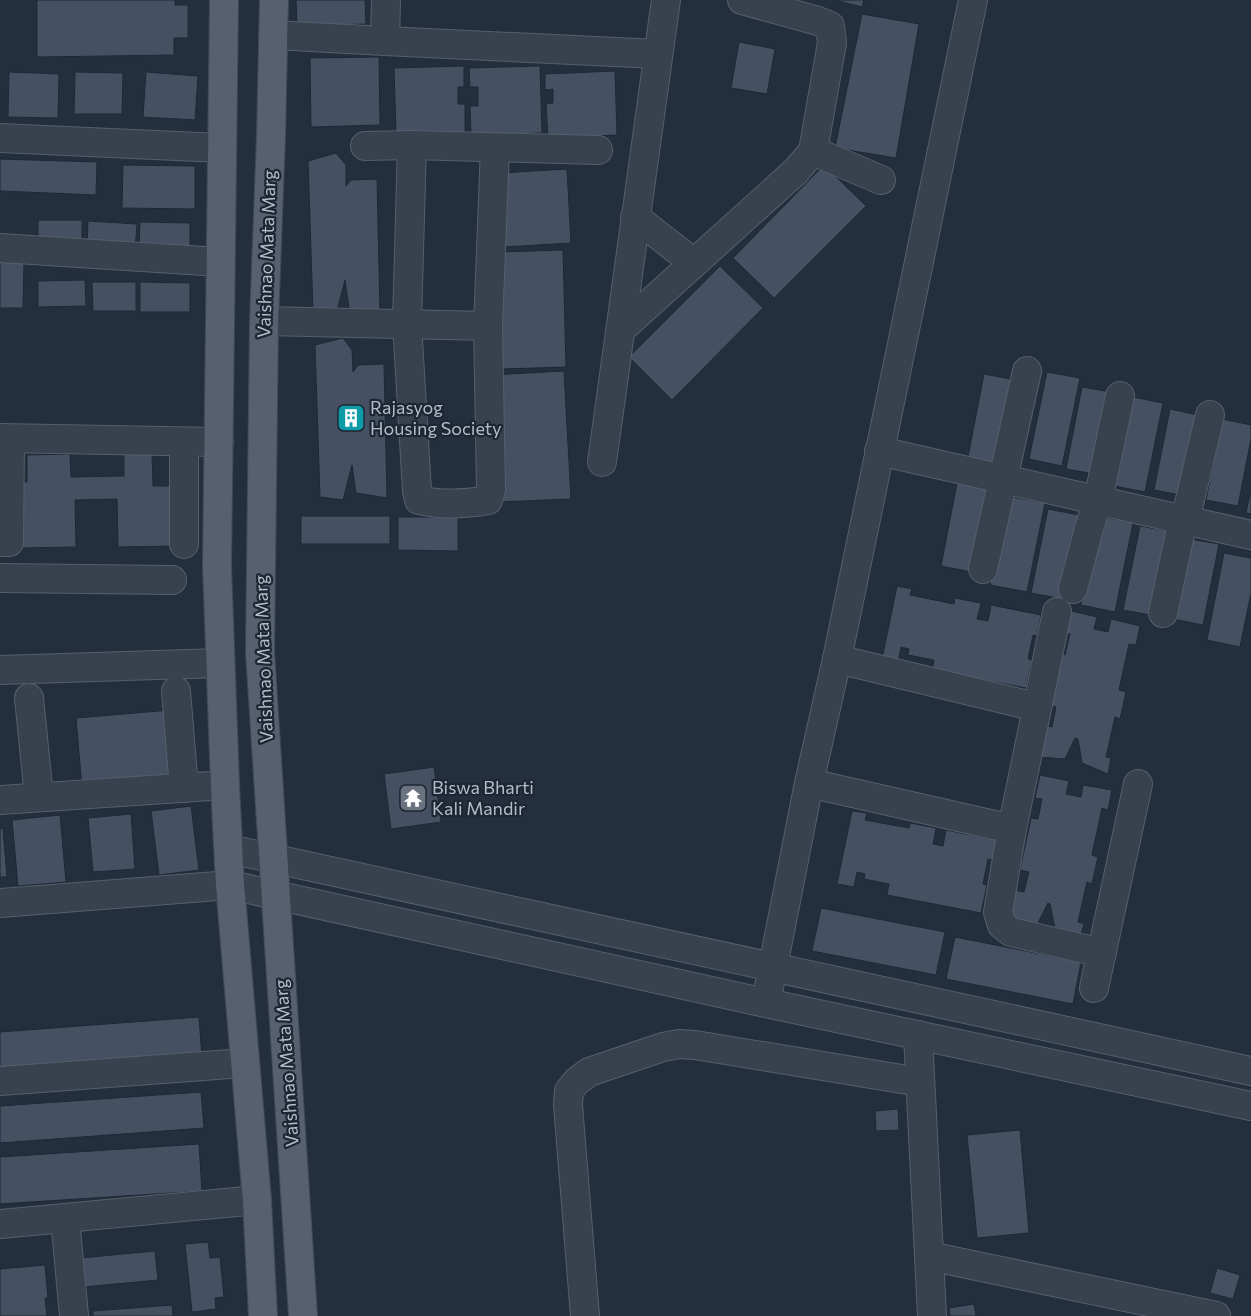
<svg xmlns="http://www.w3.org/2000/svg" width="1251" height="1316" viewBox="0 0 1251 1316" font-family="Commissioner,sans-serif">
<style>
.building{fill:#455162;stroke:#1f2835}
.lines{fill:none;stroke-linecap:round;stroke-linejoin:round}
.minor-casing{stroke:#565f6c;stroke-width:30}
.major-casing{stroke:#414a57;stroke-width:30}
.minor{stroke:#38414e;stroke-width:28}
.major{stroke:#56606e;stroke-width:28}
.labels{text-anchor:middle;stroke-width:4.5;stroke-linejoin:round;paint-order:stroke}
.street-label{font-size:18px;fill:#b4bcc9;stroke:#1d2633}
.poi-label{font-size:18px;fill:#b4bcc9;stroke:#1d2633;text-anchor:start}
</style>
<rect width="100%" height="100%" fill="#242f3e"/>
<g class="building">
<polygon points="37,0 175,0 175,5 188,5 188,38 174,38 174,55 37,57"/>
<polygon points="296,0 365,0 366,24 297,26"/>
<polygon points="834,0 864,0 862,7"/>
<polygon points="862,14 919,24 896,158 835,148"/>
<polygon points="739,42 775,49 767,94 731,88"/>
<polygon points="379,57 380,125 311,127 310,58"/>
<polygon points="464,66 464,87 458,87 458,104 465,104 465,133 396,135 394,68"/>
<polygon points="540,66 542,133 471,135 470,106 478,106 478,87 470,87 469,68"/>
<polygon points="615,71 617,135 548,138 546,104 553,103 553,89 545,90 545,74"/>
<polygon points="9,72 59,74 58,118 8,117"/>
<polygon points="75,72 123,73 122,114 74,114"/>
<polygon points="146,72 198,76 195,120 143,117"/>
<polygon points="336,153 346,165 346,186 351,180 377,179 380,313 349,308 345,280 336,315 313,312 308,161"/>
<polygon points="0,159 97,162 96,195 0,191"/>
<polygon points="123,165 195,166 195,209 122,208"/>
<polygon points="824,165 866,206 774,298 733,258"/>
<polygon points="567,169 571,243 504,247 500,173"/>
<rect x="38" y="220" width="44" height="28"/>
<polygon points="88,221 137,224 135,250 87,248"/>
<polygon points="140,222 190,223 190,251 139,250"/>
<polygon points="563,250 566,367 502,369 498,252"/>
<polygon points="0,262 24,262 23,308 0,308"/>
<polygon points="720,266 763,308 672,400 629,357"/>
<polygon points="85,280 86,306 38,307 38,281"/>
<polygon points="92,282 136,282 136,311 93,311"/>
<polygon points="140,282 190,283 190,312 140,312"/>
<polygon points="343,338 352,350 353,372 358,365 384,364 387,498 356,493 352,465 343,500 320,497 315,345"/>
<polygon points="564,371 571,499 498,502 492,375"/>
<polygon points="1047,372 1080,378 1062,466 1029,459"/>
<polygon points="984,374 1015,380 998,463 968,457"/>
<polygon points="1082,387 1117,393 1100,475 1066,469"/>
<polygon points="1133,397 1163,403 1145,492 1115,486"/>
<polygon points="1170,409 1202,416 1186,496 1154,490"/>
<polygon points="1222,419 1251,425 1251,439 1238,506 1206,500"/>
<polygon points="124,453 152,453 153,486 173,486 174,546 118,547 117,499 75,500 76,547 17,548 16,482 27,482 27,455 70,454 71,477 124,476"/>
<polygon points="957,483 993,490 977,573 941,566"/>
<polygon points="1251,489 1251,514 1246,513"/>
<polygon points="1008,496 1045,503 1027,592 990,585"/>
<polygon points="1048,509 1079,515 1063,599 1031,593"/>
<rect x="301" y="516" width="89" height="28"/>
<polygon points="1098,516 1133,523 1115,612 1081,605"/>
<polygon points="398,517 458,517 458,551 398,550"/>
<polygon points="1140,526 1173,532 1156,616 1123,610"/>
<polygon points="1184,538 1219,544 1203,625 1168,618"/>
<polygon points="1224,553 1251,558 1251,593 1240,647 1207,640"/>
<polygon points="897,586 912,589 910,595 954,604 955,598 981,603 977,619 988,621 991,605 1041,615 1037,636 1033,635 1028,659 1032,660 1026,688 932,670 934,660 908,655 909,649 901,647 898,663 882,659"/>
<polygon points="1067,610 1097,617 1094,629 1108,632 1111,619 1140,626 1136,645 1129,644 1119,690 1126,692 1120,719 1115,717 1106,757 1111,758 1108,774 1082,763 1078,739 1075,738 1065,759 1038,757 1043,725 1052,727 1056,707 1047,705 1058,653 1065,655 1070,634 1063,633"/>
<polygon points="171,710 176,780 82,788 76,718"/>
<polygon points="434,767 441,822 391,829 384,774"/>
<polygon points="1040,775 1069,781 1066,794 1081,797 1083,785 1112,790 1108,810 1102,808 1092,855 1098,857 1092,884 1087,882 1078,922 1084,924 1080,938 1055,928 1050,904 1048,903 1037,925 1010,922 1015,890 1024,892 1029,872 1020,870 1031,818 1038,819 1042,799 1035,798"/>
<polygon points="191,806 199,870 159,875 151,811"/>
<polygon points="852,811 867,813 865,820 909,828 910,823 936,828 933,844 943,846 946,830 996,840 993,860 988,859 983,884 987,885 981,913 887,895 889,884 864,879 865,874 857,872 854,887 837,884"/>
<polygon points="131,814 135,869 93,872 88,818"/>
<polygon points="60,815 66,882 18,886 12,820"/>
<polygon points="3,828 7,877 0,877 0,829"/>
<polygon points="821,908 945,932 936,975 812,951"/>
<polygon points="955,937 1081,962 1073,1004 946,979"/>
<polygon points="199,1017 202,1058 0,1073 0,1032"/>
<polygon points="201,1092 204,1128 0,1143 0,1106"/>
<polygon points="898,1109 899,1130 876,1131 875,1111"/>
<polygon points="1020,1130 1029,1233 977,1238 967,1135"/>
<polygon points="199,1144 202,1191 0,1204 0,1157"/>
<polygon points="208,1242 210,1258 220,1257 224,1297 215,1298 216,1309 192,1312 185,1244"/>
<polygon points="155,1251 158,1280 73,1288 70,1259"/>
<polygon points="45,1265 48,1298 45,1298 47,1316 0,1316 0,1269"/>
<polygon points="1217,1268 1240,1275 1233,1299 1210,1293"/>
<polygon points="974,1304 976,1316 950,1316 949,1308"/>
<polygon points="172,1305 173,1316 93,1316 93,1311"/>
</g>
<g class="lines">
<defs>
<g id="minor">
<polyline points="273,35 385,41 386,0"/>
<polyline points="385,41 657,54"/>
<polyline points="0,138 221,148"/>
<path d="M412,145L407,323L417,491L419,500C440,505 466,504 488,500L491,490L488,326L495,148"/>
<polyline points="365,146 412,145 598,150"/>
<polyline points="813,151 881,180"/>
<polyline points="635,217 694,263"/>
<polyline points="0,248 220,262"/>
<polyline points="264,321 488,326"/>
<polyline points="620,330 796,171 813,151 832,43 830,26 818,21 742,0"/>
<polyline points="0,438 219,442"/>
<polyline points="184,443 184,544"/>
<polyline points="879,451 1251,535"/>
<polyline points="602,462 666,0"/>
<polyline points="0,542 9,542 10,439"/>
<polyline points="983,569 1027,371"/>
<polyline points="0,578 172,580"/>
<polyline points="1073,589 1088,532 1098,500 1120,396"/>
<polyline points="1057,612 1012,829 998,912 1002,925 1011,932 1102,953"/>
<polyline points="1163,613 1183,520 1188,508 1210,415"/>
<polyline points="837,659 1036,707"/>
<polyline points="0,670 220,663"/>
<polyline points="176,691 184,788"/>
<polyline points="29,698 39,797"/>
<polyline points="809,783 1012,829"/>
<polyline points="0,800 225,785"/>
<polyline points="229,849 1251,1071"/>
<polyline points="0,903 230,885 766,1003 1251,1106"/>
<polyline points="769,987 809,783 837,659 973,0"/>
<polyline points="1094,988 1138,784"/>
<polyline points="918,1035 932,1316"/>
<polyline points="0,1081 244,1063"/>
<polyline points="65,1218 74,1316"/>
<polyline points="0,1224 257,1200"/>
<polyline points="929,1256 1216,1316"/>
<polyline points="585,1316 568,1105 569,1091 577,1081 589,1072 663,1047 679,1044 695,1045 920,1082"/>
</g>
<g id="major">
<polyline points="224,0 217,566 225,785 230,885 257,1200 263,1316"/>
<polyline points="274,0 271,136 264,321 260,652 303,1316"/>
</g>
</defs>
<use href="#minor" class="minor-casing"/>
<use href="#major" class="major-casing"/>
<use href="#minor" class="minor"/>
<use href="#major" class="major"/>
</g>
<defs>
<symbol id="building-square" viewBox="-11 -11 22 22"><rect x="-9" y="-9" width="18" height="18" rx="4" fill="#0f9aa8" stroke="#1d2633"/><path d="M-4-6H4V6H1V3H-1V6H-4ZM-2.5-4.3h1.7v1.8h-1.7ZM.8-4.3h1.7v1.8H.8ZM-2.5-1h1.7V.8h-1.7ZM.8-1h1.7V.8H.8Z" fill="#fff"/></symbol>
<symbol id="temple-square" viewBox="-11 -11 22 22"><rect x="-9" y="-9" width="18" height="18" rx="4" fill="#6b7280" stroke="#1d2633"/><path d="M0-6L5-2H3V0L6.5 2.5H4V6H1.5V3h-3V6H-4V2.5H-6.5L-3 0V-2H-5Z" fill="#fff"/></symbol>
</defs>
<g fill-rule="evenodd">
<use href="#building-square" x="335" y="402" width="32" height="32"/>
<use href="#temple-square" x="397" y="782" width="32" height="32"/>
</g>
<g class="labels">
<g class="street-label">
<text transform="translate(267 254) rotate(-88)" y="6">Vaishnao Mata Marg</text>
<text transform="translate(264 659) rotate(-92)" y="6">Vaishnao Mata Marg</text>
<text transform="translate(287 1063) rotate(-94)" y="6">Vaishnao Mata Marg</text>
</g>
<g class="poi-label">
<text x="370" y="414">Rajasyog<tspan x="370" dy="21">Housing Society</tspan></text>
<text x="432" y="794">Biswa Bharti<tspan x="432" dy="21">Kali Mandir</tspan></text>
</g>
</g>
</svg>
